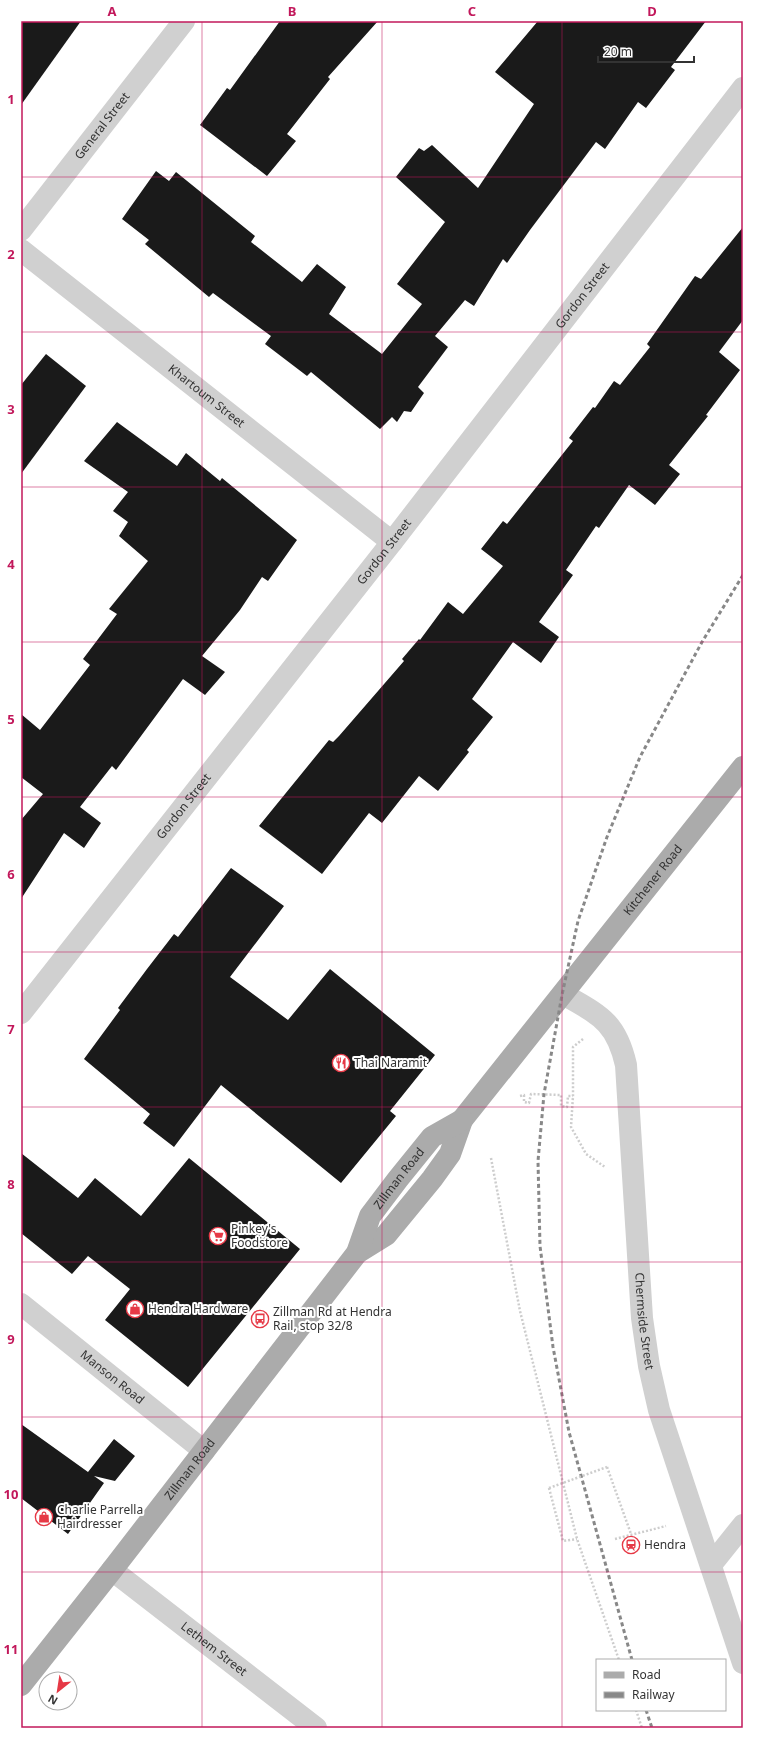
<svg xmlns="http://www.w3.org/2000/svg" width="764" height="1749" viewBox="0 0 764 1749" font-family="'Noto Sans',sans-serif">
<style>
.building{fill:#1a1a1a}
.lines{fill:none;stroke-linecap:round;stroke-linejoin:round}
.path{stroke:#cdcdcd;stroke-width:2.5;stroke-dasharray:2 2;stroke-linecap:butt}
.minor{stroke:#d0d0d0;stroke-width:22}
.major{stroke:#ababab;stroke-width:22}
.rail{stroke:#888;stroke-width:3;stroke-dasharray:4 3;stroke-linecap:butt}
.path-bridge{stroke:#cdcdcd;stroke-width:2.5;stroke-dasharray:2 2;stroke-linecap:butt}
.grid{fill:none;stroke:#c2185b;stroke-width:1;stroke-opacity:0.55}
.labels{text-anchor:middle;stroke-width:4;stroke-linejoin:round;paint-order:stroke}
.street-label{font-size:12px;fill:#333;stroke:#fff}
.poi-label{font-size:12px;fill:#333;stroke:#fff;text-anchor:start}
.neatline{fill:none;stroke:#c2185b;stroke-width:1.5}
.grid-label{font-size:13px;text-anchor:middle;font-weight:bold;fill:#c2185b}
</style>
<rect width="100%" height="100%" fill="#fff"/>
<g class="building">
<polygon points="21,21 81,21 21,105"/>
<polygon points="280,21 378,21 328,77 330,79 287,134 296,141 267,176 200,125 227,88 230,90"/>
<polygon points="538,21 706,21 671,67 675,70 646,108 638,102 605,149 596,142 530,230 507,263 503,259 474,306 465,300 435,336 448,347 418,387 424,393 411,412 404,411 397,422 392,417 380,429 311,372 307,376 265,344 271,336 213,293 209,297 145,244 149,240 122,219 156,171 169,181 176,172 255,236 251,242 302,282 317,264 346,287 329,314 382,354 422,304 397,284 445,222 396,177 419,148 424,151 432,145 478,188 534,104 495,72"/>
<polygon points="743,227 743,320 719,352 740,370 706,415 708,416 669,465 680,474 655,505 629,485 599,528 596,526 566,570 573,575 539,622 559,637 541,663 513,642 472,699 493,717 467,750 469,752 438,791 419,776 382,823 369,813 322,874 259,826 329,740 333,742 339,736 404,661 402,659 419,639 420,640 448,602 463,614 503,566 481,549 503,521 507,524 573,441 569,438 593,407 595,408 614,381 620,385 650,347 647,344 695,276 701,279"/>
<polygon points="46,354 86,386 21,474 21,385"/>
<polygon points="117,422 177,466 186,453 220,481 222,478 297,540 268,581 262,577 240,610 202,656 225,672 205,695 183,679 116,770 112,766 80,807 101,823 84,848 64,833 21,899 21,820 43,794 21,777 21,714 40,730 90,665 83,659 117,614 109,609 148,561 119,536 128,522 113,511 128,492 84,461"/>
<polygon points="231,868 284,906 230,977 288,1020 330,969 435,1055 390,1111 396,1116 341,1183 221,1085 174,1147 143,1123 150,1114 84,1059 120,1010 118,1008 147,969 174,934 178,937"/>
<polygon points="21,1153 78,1198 95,1178 141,1216 189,1158 300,1249 188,1387 105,1320 130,1289 88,1256 72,1274 21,1233"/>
<polygon points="21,1424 88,1472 114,1439 135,1456 115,1481 94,1476 104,1483 68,1534 21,1498"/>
</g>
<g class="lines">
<g class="path">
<polyline points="583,1039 573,1047 573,1096 571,1127 586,1154 605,1167"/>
<polyline points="520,1096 524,1095 524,1102 529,1103 531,1094 561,1095 561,1106 567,1107 568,1096 573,1096"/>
<polyline points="491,1158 520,1311 577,1539 619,1660"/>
<polyline points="607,1467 631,1534"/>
<polyline points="549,1488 563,1541 577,1539"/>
<polyline points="615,1539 666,1526"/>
<polyline points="636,1710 642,1728"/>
</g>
<g class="minor">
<path id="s1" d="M21,230L184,21"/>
<path id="s2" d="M21,250L392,542"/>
<path id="s3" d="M563,994C599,1015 616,1021 626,1065L642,1318L649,1366L659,1410L743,1663"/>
<path id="s4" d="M21,1013L392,542L743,88"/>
<path id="s5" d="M21,1304L204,1451"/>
<polyline points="711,1565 743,1525"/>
<path id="s6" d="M112,1570L316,1728"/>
</g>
<g class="major">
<path id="s7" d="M357,1253L386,1235L432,1179L450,1154L462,1120L743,767"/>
<path id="s8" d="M21,1685L112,1570L357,1253L370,1216L398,1179L432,1137L462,1120"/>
</g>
<g class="rail">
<polyline points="632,1660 569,1432 553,1347 540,1246 538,1161 544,1094 562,995 578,921 607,837 640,757 702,642 743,575"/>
<polyline points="646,1710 652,1728"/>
</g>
<polyline class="path-bridge" points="549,1488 607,1467"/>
</g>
<path class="grid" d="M202,21V1728M382,21V1728M562,21V1728M21,177H743M21,332H743M21,487H743M21,642H743M21,797H743M21,952H743M21,1107H743M21,1262H743M21,1417H743M21,1572H743"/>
<defs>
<symbol id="restaurant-ring" viewBox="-11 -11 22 22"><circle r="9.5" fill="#fff" stroke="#e63946" stroke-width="1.5"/><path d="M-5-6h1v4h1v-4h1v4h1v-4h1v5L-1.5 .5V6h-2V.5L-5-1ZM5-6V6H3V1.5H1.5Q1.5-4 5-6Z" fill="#e63946"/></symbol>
<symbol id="supermarket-ring" viewBox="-11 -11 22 22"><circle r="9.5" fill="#fff" stroke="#e63946" stroke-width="1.5"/><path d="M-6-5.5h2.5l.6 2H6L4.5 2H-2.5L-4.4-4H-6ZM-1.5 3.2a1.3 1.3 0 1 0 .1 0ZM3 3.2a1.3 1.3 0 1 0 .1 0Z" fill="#e63946"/></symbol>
<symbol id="shop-ring" viewBox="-11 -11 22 22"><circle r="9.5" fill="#fff" stroke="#e63946" stroke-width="1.5"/><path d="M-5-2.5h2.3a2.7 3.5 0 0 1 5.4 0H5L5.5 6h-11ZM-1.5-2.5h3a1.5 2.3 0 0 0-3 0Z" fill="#e63946"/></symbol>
<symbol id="bus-ring" viewBox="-11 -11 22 22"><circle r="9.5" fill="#fff" stroke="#e63946" stroke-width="1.5"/><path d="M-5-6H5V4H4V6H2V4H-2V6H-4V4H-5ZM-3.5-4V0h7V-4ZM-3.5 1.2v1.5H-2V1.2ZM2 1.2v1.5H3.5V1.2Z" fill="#e63946"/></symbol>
<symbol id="station-ring" viewBox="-11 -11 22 22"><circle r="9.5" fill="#fff" stroke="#e63946" stroke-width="1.5"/><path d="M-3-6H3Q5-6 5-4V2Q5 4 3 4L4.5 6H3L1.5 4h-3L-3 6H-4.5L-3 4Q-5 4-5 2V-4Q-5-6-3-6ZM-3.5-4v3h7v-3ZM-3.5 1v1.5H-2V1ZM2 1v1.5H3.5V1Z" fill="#e63946"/></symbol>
</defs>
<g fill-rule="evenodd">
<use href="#restaurant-ring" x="331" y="1053" width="20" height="20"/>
<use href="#supermarket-ring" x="208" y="1226" width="20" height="20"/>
<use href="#shop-ring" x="125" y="1299" width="20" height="20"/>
<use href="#bus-ring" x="250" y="1309" width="20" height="20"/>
<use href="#shop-ring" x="34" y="1507" width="20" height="20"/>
<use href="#station-ring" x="621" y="1535" width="20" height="20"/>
</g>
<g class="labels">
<g class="street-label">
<text dy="4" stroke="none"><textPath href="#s1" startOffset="132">General Street</textPath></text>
<text dy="4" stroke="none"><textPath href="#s4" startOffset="911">Gordon Street</textPath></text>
<text dy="4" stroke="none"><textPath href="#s2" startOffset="236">Khartoum Street</textPath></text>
<text dy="4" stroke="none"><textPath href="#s4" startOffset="587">Gordon Street</textPath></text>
<text dy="4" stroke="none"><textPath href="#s4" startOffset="263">Gordon Street</textPath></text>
<text dy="4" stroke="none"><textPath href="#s7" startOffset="480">Kitchener Road</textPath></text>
<text dy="4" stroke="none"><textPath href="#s8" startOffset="634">Zillman Road</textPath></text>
<text dy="4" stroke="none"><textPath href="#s3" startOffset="356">Chermside Street</textPath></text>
<text dy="4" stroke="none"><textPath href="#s5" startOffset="117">Manson Road</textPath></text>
<text dy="4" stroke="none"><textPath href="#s8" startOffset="274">Zillman Road</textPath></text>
<text dy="4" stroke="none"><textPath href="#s6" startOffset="129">Lethem Street</textPath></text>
</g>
<g class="poi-label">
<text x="354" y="1067">Thai Naramit</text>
<text x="231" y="1233">Pinkey's<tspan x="231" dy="14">Foodstore</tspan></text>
<text x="148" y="1313">Hendra Hardware</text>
<text x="273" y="1316">Zillman Rd at Hendra<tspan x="273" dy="14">Rail, stop 32/8</tspan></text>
<text x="57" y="1514">Charlie Parrella<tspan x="57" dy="14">Hairdresser</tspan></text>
<text x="644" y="1549">Hendra</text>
</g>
</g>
<rect width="764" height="1749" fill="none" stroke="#ffffff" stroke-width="44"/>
<rect x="596" y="1659" width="130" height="52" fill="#ffffff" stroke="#adadad"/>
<rect x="604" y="1672" width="20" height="6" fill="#ababab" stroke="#adadad"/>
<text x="632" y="1679" font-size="12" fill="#333333">Road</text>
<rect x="604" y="1692" width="20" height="6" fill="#888888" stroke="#adadad"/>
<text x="632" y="1699" font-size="12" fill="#333333">Railway</text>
<g transform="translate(58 1691) rotate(210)"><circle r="19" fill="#ffffff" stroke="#adadad"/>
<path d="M0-3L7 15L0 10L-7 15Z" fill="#e63946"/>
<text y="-6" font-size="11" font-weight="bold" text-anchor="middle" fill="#333333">N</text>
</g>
<path d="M598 56v6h96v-6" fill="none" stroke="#333333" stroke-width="2"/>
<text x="604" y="56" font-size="12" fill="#333333" stroke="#ffffff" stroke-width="3" paint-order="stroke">20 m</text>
<rect x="22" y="22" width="720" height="1705" class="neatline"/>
<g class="grid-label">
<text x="112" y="16">A</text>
<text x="292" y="16">B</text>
<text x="472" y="16">C</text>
<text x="652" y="16">D</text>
<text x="11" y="104">1</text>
<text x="11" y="259">2</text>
<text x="11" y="414">3</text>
<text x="11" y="569">4</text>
<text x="11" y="724">5</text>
<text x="11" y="879">6</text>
<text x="11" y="1034">7</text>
<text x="11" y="1189">8</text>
<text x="11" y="1344">9</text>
<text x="11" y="1499">10</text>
<text x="11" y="1654">11</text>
</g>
</svg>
